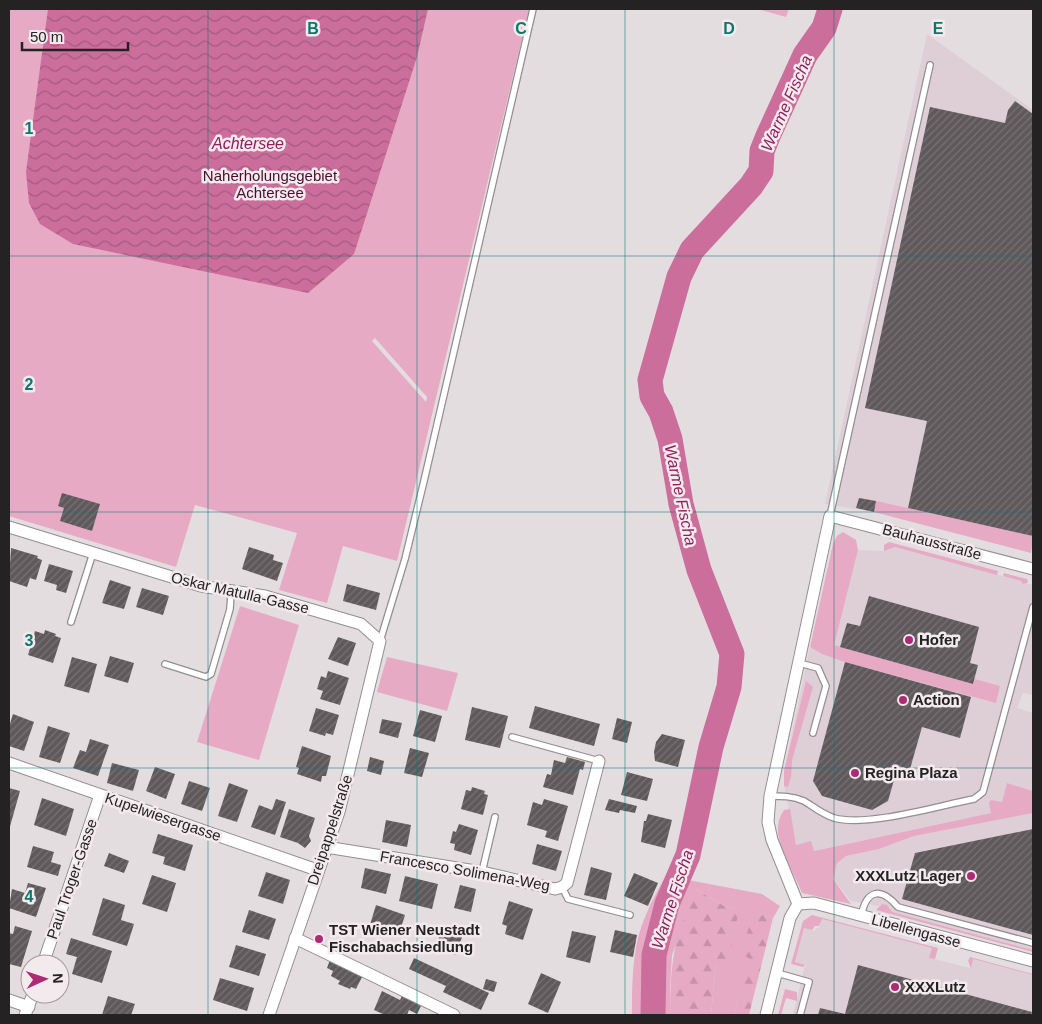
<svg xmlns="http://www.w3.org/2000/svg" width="1042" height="1024" viewBox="0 0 1042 1024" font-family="Helvetica,sans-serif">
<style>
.built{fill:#deced5}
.green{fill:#e6aac5;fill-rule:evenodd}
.forest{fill:url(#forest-firs)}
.water{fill:url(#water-waves)}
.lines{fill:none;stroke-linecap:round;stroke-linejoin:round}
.river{stroke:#cb6e9b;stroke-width:25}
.building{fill:url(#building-hatch)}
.service-casing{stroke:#948e90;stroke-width:8}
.minor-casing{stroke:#948e90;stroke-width:13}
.service{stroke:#fff;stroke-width:5.5}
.minor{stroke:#fff;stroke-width:11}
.grid{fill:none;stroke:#0f766e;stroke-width:1;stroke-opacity:0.55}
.poi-dot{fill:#ad2a74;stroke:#f2eaed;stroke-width:2}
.labels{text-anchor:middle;stroke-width:5;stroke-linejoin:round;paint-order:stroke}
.park-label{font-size:15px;fill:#490e2f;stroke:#f2eaed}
.street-label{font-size:15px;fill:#242223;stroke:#f2eaed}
.poi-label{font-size:15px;font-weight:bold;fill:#242223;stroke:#f2eaed;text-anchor:start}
.water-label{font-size:16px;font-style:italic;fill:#8e1e5e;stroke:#f2eaed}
.grid-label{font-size:16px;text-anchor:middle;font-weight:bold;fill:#0f766e;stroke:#f2eaed;stroke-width:5;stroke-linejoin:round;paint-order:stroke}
</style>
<defs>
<pattern id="forest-firs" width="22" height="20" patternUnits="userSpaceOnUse" patternTransform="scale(1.25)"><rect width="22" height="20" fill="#e6aac5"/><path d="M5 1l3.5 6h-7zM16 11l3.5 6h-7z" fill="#c592a9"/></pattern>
<pattern id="water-waves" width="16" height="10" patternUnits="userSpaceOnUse" patternTransform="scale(1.25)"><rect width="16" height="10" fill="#cb6e9b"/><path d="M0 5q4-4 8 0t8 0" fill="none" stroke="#a55a7e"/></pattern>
<pattern id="building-hatch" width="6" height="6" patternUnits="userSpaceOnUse" patternTransform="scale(1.25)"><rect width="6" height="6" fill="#5f595c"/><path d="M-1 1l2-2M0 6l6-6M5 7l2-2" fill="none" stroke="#767274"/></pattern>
</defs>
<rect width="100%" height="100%" fill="#e4dde0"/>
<g class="built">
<polygon points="927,34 1033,110 1033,542 1031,553 874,512 825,504"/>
<polygon points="895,547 1021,581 1023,584 1033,584 1033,695 1023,693 1017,708 1033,713 1033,791 1007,783 1002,803 991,813 813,851 796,845 784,786 784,771 810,647 822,654 996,703 1000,686 975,679 973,684 833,645 858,550 884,551"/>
<polygon points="1033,813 1033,950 891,912 890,908 882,904 878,906 851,901 833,879 837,863 846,856 879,849 914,836"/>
<polygon points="821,919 932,948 930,958 970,968 973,959 1033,975 1033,1015 793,1015 805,965 795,962 804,928 815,931 816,928 819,928"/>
</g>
<g class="green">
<path d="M9,9H529L397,561L343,546L327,603L279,590L297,533L195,505L176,567L9,516ZM375,338L427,397L426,402L372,341Z"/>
<polygon points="758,9 789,9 786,17"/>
<polygon points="876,501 1033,536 1031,553 874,512"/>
<polygon points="843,532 856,540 858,550 834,645 973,684 975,679 1000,686 996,703 845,662 822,654 810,647 833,544 837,536"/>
<polygon points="889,542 998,571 997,575 895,547 884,551 884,545"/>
<polygon points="1004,573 1027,579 1028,583 1023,584 1021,581 1003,576"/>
<polygon points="240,606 299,625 259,760 197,742"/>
<polygon points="387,657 458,673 447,711 377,692"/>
<polygon points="806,681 813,687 792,760 791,777 788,787 784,786 784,771"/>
<path d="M1007,783L1033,791V813L914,836L879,849L846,856L837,863L833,879L851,904L802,893C793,868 766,835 784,810L790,809L796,845L811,841L814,851L991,813L989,803L991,800L1002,802Z"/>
<path d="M669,870L688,880L762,894L780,906L773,918L753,914L751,959L734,1015H711L716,963L725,977L738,910L726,907L697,890L672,955L670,987L671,1015H632C632,983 632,945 646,915C652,899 661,885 669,870Z"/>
<polygon points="882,904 887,905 892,912 1033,950 1033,952 876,910"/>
<polygon points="812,915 938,948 935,959 929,958 932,948 822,919 819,926 815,926 812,930 804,928 795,962 805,965 803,967 791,964 803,921"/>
<polygon points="970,957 1033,974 1033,975 973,959 971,968 968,961"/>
<polygon points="785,989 797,992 797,1001 786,998 781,1015 778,1015"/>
</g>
<g class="forest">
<path d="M697,890L726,907L739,910L725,978L716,964L711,1015H671C669,968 674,932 697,890Z"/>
<polygon points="753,913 773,918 749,1015 734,1015 750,959 741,954"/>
</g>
<polygon class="water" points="48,9 428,9 417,57 354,254 308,293 73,244 40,224 29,203 26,172"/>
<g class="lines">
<polyline class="river" points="653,1015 654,955 667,904 688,855 711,747 729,687 732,654 699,570 681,504 670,439 661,412 652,396 650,380 679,277 692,250 751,186 761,171 762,151 768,136 805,55 824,28 830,9"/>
</g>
<g class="building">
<polygon points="1015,101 1033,114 1033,536 908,508 927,421 865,408 930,107 1005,123 1008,110"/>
<polygon points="62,493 100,504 92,531 60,521 64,508 58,506"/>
<polygon points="859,498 876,501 874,512 856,508"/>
<polygon points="249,547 274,555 273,560 283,563 277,581 242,569"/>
<polygon points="11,548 38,556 37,558 42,560 36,580 30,578 27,587 9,581"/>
<polygon points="49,564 73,571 66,593 56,590 57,585 44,581"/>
<polygon points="110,580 131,587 124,609 102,603"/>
<polygon points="347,584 380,593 376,610 343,601"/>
<polygon points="142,588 169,596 163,615 136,607"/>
<polygon points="869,596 979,627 970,663 978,665 973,684 840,647 847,623 860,626"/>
<polygon points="45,630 56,634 55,636 61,638 53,663 28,655 35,631 44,634"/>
<polygon points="338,637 356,643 348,666 328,659"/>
<polygon points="110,656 134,663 128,683 104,676"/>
<polygon points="72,657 97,664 89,693 64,686"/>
<polygon points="845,662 971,697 960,738 922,727 910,769 898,766 888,801 872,810 822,796 813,781"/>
<polygon points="328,671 349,678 340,705 320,699 323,691 317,689 321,676 326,678"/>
<polygon points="535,706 600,724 594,746 529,728"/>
<polygon points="472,707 508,716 500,748 465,740"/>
<polygon points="316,708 339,715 333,735 326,733 325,736 309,731"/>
<polygon points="420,710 442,716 435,742 413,736"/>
<polygon points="13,714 34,722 24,751 9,746 9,727"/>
<polygon points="617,718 632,722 627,743 612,739"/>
<polygon points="382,719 402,723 398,738 379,733"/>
<polygon points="48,726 70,733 60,763 39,757"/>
<polygon points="662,734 685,740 678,767 655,761 654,752 656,742"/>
<polygon points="90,739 109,745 98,776 73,768 80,750 86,752"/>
<polygon points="302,746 331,756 326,776 322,776 321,782 297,774 299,768 296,767"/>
<polygon points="410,748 429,753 422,777 404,773"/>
<polygon points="370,757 384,761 381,775 367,771"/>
<polygon points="567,757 585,762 583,770 580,769 573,795 543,787 547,774 551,775 554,760 565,763"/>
<polygon points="112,763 139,770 133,791 107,783"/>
<polygon points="155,767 175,774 166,799 146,791"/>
<polygon points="627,772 653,779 647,801 621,795"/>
<polygon points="189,781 210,788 202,811 181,804"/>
<polygon points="229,783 248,790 237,822 218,816"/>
<polygon points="472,787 485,791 484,794 488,795 483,815 461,809 466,790 471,791"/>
<polygon points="9,788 20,791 9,830"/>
<polygon points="42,798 74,809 66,836 34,825"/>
<polygon points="276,799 286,802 275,835 251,827 259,805 272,810"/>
<polygon points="544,799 568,806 558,841 545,837 547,831 527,825 533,802 542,805"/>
<polygon points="609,799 637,806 635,813 620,810 619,813 605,810"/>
<polygon points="289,809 315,818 309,836 311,841 305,848 298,843 280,837"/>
<polygon points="648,814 672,820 665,848 641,842 644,821 646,821"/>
<polygon points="386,820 411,825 407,847 382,842"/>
<polygon points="459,824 478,830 471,855 454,850 455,844 450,843 453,831 456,832"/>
<polygon points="1033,829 1033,935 902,899 915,853"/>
<polygon points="158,834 193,845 185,871 163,864 165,857 152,853"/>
<polygon points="537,844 562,851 556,871 532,864"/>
<polygon points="33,846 54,852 51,862 61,865 58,876 27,867"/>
<polygon points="109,853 129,861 124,873 104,866"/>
<polygon points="591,867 612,873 606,900 584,895"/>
<polygon points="365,868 391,874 386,894 361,888"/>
<polygon points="266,872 290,880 283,904 258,896"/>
<polygon points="634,873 658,883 648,906 624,896"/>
<polygon points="152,875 176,883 167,912 142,904"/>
<polygon points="405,876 438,884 432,909 399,901"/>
<polygon points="28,883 46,888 36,917 9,908 12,889 25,893"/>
<polygon points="460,885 476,889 471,912 454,908"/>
<polygon points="103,898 125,905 121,920 134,924 127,946 92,935"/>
<polygon points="509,901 533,909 523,940 505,934 507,926 502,924"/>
<polygon points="376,905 405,915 398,937 369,928"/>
<polygon points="249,910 276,919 269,940 242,932"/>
<polygon points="15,926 32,931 21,967 9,964 9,933 13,934"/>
<polygon points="442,928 463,934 456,955 435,949"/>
<polygon points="615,930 637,935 633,957 610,952"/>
<polygon points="572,931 596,936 590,963 566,957"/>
<polygon points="317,935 323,937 320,943 315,941"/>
<polygon points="71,938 112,951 102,983 72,974 77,957 66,954"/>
<polygon points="236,945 266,954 259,976 229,967"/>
<polygon points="414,958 489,993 481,1010 443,992 446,986 409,969"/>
<polygon points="330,960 363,975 356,989 351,987 350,989 338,984 340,981 331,976 333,971 327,968"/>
<polygon points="858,965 1032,1012 1031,1015 818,1015 820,1008 845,1014"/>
<polygon points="541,973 561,982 548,1013 528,1004"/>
<polygon points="220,978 254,988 247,1011 213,1000"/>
<polygon points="486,979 497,982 494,992 483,989"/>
<polygon points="382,991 400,1000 402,996 421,1006 417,1014 409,1010 407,1015 385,1015 374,1010"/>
<polygon points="108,996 135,1004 131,1015 102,1015"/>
</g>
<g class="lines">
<defs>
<g id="service">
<polyline points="830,516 930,65"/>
<polyline points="71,622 93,553"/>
<polyline points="380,641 405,559 424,481 533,9"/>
<polyline points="799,663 818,668 826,686 813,733"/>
<polyline points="165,664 206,677 211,674 230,609 231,593"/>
<polyline points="512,737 599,761"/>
<path d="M770,796C781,796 793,796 804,801C814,807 822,814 834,818C868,827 937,806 974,799L983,792L1033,607"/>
<polyline points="482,872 495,817"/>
<polyline points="562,887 568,899 630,915"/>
<path d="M861,917C866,890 880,886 898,907L1033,943"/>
<polyline points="777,973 809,982 800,1015"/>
</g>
<g id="minor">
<polyline points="9,527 201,586 265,596 361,624 380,641 339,812 269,1015"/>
<polyline points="9,763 317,870"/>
<polyline points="326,847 482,872 555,889 562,887 567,883 599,761"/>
<polyline points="798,904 772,840 768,822 770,796 830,516 1033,569"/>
<polyline points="798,904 814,903 1033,961"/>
<polyline points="295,938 454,1015"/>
<polyline points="43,964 100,795"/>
<polyline points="9,1000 29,1007"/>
<polyline points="25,1015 33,994"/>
<polyline points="766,1015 790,918 798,904"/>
</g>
</defs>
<use href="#service" class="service-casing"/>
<use href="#minor" class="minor-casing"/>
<use href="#service" class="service"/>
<use href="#minor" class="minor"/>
</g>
<path class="grid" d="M208,9V1015M417,9V1015M625,9V1015M834,9V1015M9,256H1033M9,512H1033M9,768H1033"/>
<g class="poi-dot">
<circle cx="909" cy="640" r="5"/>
<circle cx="903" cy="700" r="5"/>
<circle cx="855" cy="773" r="5"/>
<circle cx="971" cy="876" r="5"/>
<circle cx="319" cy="939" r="5"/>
<circle cx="895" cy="987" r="5"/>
</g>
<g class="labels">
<g class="park-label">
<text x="270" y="181">Naherholungsgebiet<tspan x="270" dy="17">Achtersee</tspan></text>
</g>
<g class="street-label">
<text transform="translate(932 542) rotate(15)" y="5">Bauhausstraße</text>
<text transform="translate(240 593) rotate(13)" y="5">Oskar Matulla-Gasse</text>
<text transform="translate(163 817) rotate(19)" y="5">Kupelwiesergasse</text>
<text transform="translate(330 830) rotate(-72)" y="5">Dreipappelstraße</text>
<text transform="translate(465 871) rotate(10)" y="5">Francesco Solimena-Weg</text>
<text transform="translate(72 879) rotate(-71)" y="5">Paul Troger-Gasse</text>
<text transform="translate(916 931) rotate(15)" y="5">Libellengasse</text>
</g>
<g class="poi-label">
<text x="919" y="645">Hofer</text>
<text x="913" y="705">Action</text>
<text x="865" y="778">Regina Plaza</text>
<text x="961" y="881" text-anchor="end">XXXLutz Lager</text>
<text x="329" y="935">TST Wiener Neustadt<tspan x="329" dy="17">Fischabachsiedlung</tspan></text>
<text x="905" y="992">XXXLutz</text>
</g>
<g class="water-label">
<text transform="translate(786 103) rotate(-66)" y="6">Warme Fischa</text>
<text x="248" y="149">Achtersee</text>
<text transform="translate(681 495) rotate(78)" y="6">Warme Fischa</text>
<text transform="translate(672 899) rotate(-72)" y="6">Warme Fischa</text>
</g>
</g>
<g class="grid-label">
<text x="313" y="34">B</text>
<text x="521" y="34">C</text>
<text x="729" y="34">D</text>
<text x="938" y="34">E</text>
<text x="29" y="134">1</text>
<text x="29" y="390">2</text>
<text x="29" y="646">3</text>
<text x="29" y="902">4</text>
</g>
<rect width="1042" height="1024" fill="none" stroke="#242223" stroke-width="20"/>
<g transform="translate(45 979) rotate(87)"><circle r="24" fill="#f2eaed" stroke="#a09a9c"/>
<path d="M0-4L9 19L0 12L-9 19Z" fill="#ad2a74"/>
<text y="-8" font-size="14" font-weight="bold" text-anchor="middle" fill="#242223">N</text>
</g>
<path d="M22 42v8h106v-8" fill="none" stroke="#242223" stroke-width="2.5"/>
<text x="30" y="42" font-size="15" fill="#242223" stroke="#f2eaed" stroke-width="4" paint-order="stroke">50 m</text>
</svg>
